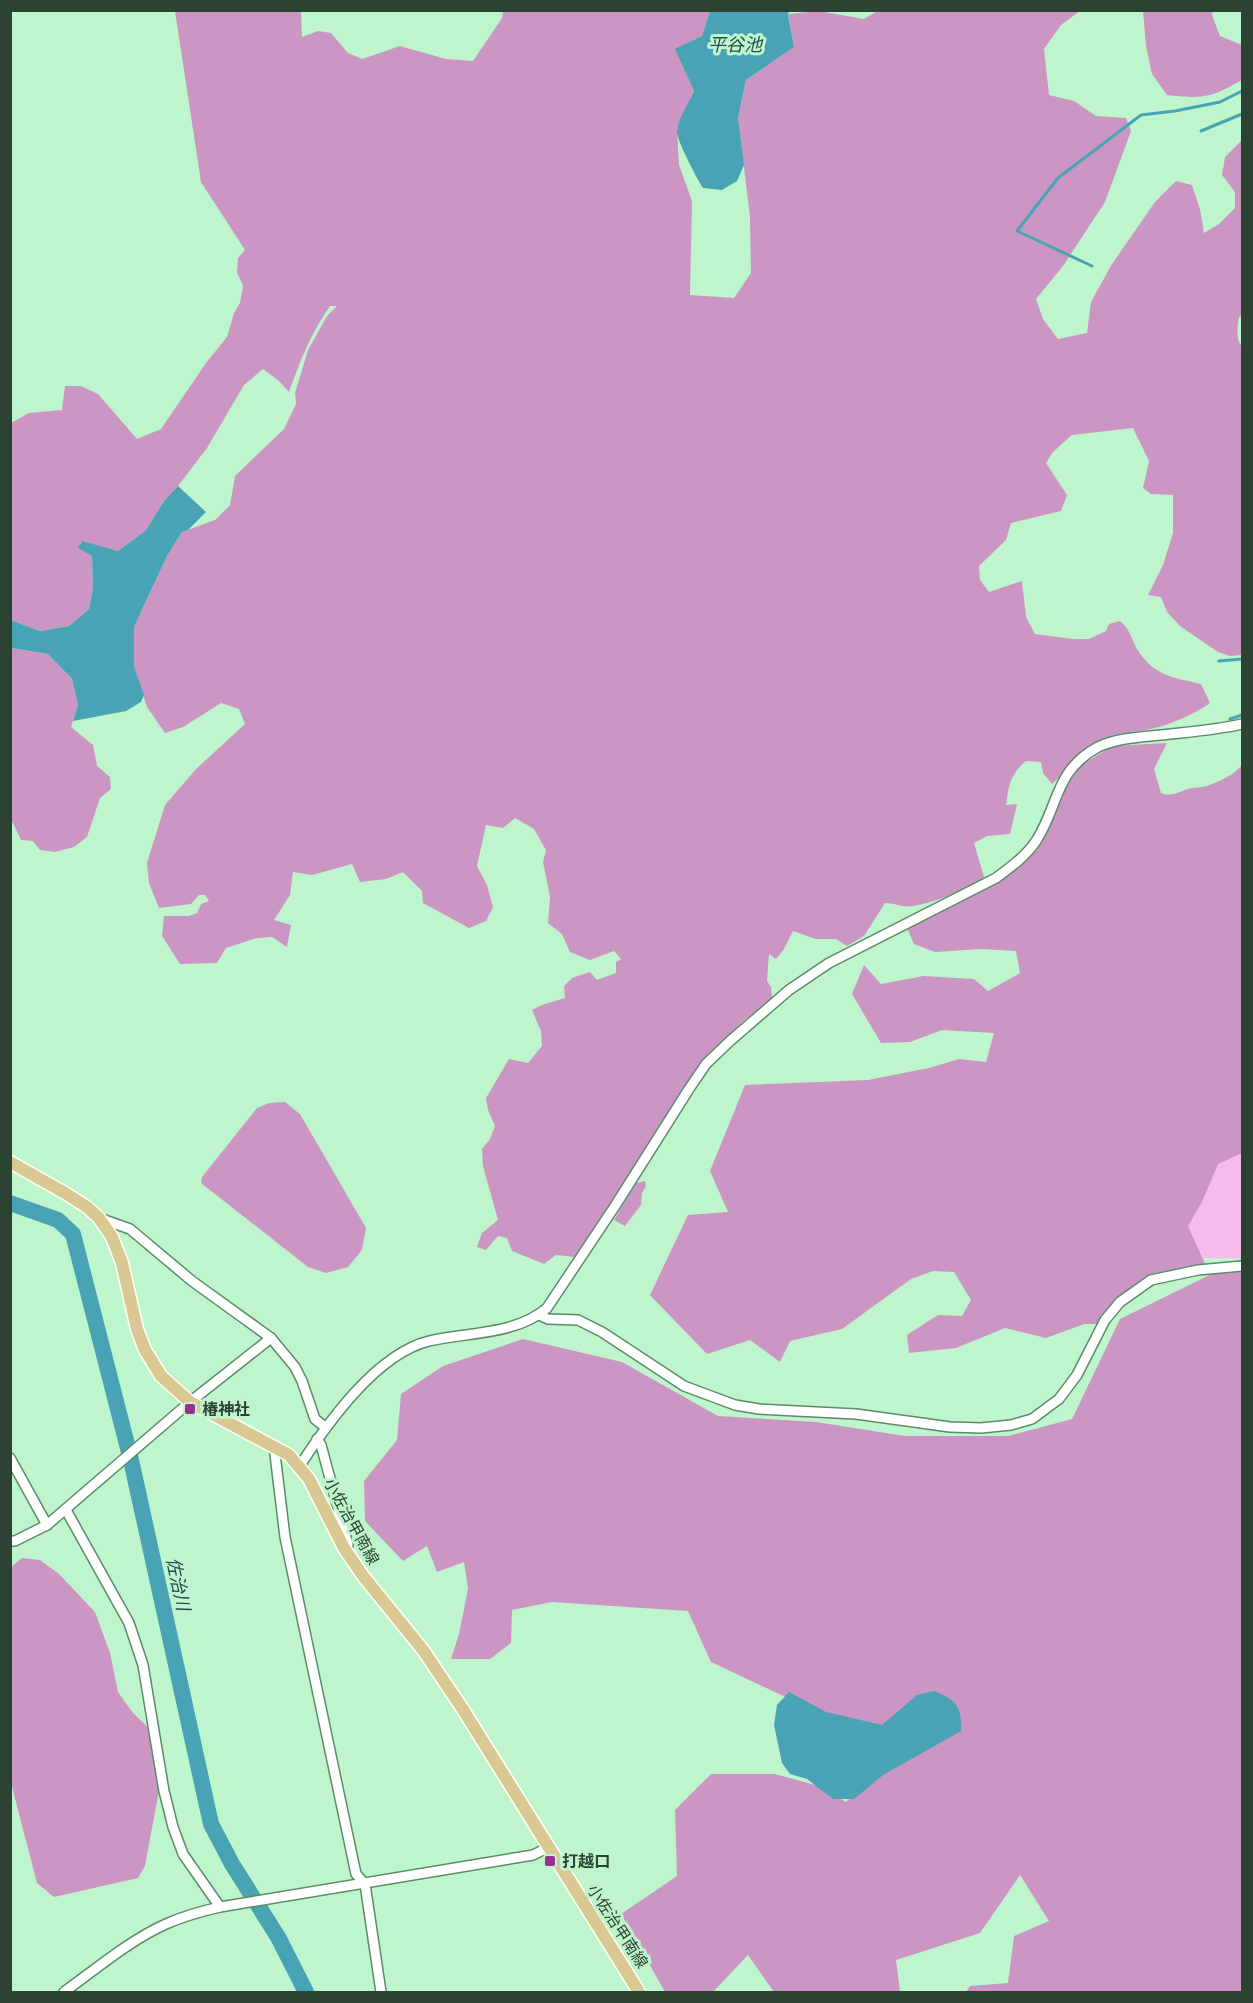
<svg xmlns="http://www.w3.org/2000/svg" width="1253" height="2003" viewBox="0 0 1253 2003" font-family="Signika,'Noto Sans JP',sans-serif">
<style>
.green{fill:#f5bceb}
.forest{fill:#cc96c4}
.water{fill:#48a3b4}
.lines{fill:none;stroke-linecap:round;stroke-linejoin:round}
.stream{stroke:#48a3b4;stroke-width:3}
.river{stroke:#48a3b4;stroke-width:16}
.minor-casing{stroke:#598c67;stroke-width:12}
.major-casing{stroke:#fff;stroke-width:15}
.minor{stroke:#fff;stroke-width:9}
.major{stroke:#d9c891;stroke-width:12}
.poi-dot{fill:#9b2f90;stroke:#bff5cc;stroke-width:2}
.labels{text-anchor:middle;stroke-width:6;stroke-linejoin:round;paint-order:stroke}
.poi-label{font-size:16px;font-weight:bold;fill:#2c4232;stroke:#bff5cc;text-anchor:start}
.street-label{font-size:16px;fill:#2c4232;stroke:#bff5cc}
.water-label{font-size:18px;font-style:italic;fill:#234c54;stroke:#bff5cc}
</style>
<rect width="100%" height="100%" fill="#bff5cc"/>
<polygon class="green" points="1242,1054 1242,1258 1194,1258 1174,1232"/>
<g class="forest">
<path d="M879,10L1080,11L1061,25L1044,49L1049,95L1074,101L1096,116L1126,118L1131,131L1105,202L1063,266L1036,299L1043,319L1058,339L1087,333L1091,302L1112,264L1155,202L1176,181L1192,185L1200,209L1204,233L1219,224L1235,208V192L1222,175L1225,157L1242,140V316L1239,317C1237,328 1236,339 1242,347V655L1230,656L1218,652L1180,626L1167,612L1161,597L1148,595L1163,565L1173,533V495L1151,494L1143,488L1149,461L1133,428L1072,435L1053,452L1046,463L1067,495L1061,511L1011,523L1006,540L979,566L980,580L989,592L1022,581L1026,617L1035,634L1073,639H1089L1106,631L1109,624L1120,621C1130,629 1131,638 1137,649C1154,676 1172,677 1201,684L1210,703C1196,713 1176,722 1159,727C1136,733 1113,731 1092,744C1075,755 1067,772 1052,784L1043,773L1041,762L1026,761C1010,775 1009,784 1006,805L1017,804L1010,834L987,836L974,843L984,877C973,889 929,904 913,906C905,908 894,903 885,903L864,936L847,946L836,939H816L793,931L784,949L776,959L769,954L767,981L771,987L772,998L742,1022L704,1063L575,1257L556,1255L544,1264L512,1251L507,1238L498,1236L486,1250L477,1247L482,1233L498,1220L483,1166L482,1149L490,1139L495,1126L488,1110L486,1098L509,1059L528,1063L542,1046L541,1031L532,1010L542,1005L565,998L564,986L572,978L590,972L597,980L616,973V962L621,959L614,951L590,960L570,952L562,934L548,923L550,897L543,862L546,850L534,829L515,818L503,828L486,825L477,866L487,885L493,907L486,921L469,928L423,903L422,891L403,872L386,879L360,882L352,864L312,875L293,872L290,895L274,920L291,925L287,947L272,937L257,938L226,948L217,963L180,964L162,936L164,916H189L197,913L201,904L209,901L205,895H199L191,904L159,908L149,883L147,863L165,805L196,769L245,724L239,709L221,703L183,727L165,733L147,707L134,666V627L167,556L182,532L215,520L230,505L235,476L284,429L296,404L295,393L308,350L327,316L337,306H330C311,333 300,361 289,392L279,381L263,369L244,385L207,448L178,486L164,501L146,530L118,551L81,542L79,548L92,556L93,588L89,609L69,626L40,631L11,620V423L29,413L62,410L65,386H81L98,394L137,439L161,429L206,363L227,337L234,313L240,303L243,286L237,272L238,258L245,250L201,182L175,11H301L302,37L318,31L331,33L348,53L362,59L400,46L446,59L473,61L502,18L503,11H710L702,36L676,49L694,91L677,129L679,165L692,201L690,295L734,298L751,273L750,217L738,118L746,80L794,47L788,14L819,11L864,19Z"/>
<path d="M1143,11H1213L1212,15L1220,36L1242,45V80C1210,98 1204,99 1167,95L1152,74L1146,46Z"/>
<polygon points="10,648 48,654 72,679 78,705 71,727 93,745 97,766 110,777 111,789 100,798 87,837 74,847 55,852 40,850 33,841 21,840 11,819"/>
<path d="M1167,743L1154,769L1161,793C1171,797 1179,792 1188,789C1194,787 1201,788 1207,786C1218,782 1237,774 1242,764V1153L1218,1164L1202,1202L1188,1226L1206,1266L1151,1276L1099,1324H1084L1046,1338L1005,1328L956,1348L909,1353L907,1335L938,1315L962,1316L971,1300L954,1272L933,1271L911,1279L842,1329L790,1341L780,1362L750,1340L707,1354L650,1295L688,1215L728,1212L710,1171L745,1085L868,1080L929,1068L959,1059L986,1062L994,1033L942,1030L910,1042L881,1043L852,994L864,965L881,984L923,976L974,979L988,991L1020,973L1016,951L981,949L935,952L914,944L907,928L1008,876L1037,850L1051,824L1057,800L1081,765L1113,746Z"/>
<polygon points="285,1102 300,1114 366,1228 362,1250 348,1267 326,1273 308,1267 201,1183 202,1177 257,1108 269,1103"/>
<polygon points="645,1181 646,1186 642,1193 641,1205 625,1226 614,1220 636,1183"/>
<polygon points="1242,1259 1242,1992 966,1992 970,1986 1008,1983 1014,1936 1049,1921 1020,1875 980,1933 896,1960 900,1991 898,1992 774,1992 748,1955 713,1992 665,1992 621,1914 677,1876 675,1810 711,1774 775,1774 819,1786 846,1802 951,1702 924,1693 888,1732 832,1719 711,1662 688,1611 552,1602 512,1610 511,1643 490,1659 451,1659 459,1634 468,1589 464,1562 437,1572 427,1546 403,1561 365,1521 364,1481 397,1440 401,1394 443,1366 523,1339 622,1362 718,1416 816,1422 905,1436 1008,1436 1072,1419 1120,1319"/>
<polygon points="22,1558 40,1560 59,1574 95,1612 110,1653 118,1692 133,1713 160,1739 164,1763 145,1866 138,1878 54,1897 37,1883 11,1783 10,1568"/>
</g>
<g class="water">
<path d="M710,11H789L788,15L794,47L746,80L738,118L744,165L737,181L722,190L703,188C697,179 676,139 677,131C678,118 689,103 694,91L675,49L702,36Z"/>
<polygon points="178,486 206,512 188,530 182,532 167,556 134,627 134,666 144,695 141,702 126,711 73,721 78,705 72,679 48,654 11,648 11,620 40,631 69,626 89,609 93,588 92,556 78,548 82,541 118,551 146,530 164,501"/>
<path d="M934,1691C957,1700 962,1707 961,1731L883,1775L854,1799H833L807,1779L790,1774L782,1763L774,1725L777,1705L789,1692L826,1712L882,1725L917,1695Z"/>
</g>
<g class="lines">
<g class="stream">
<polyline points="1201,131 1242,114"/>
<polyline points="1092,266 1017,231 1058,178 1141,115 1175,111 1220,102 1242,91"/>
<polyline points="1219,661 1242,659"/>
<polyline points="1230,719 1242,715"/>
</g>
<polyline class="river" points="10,1203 58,1220 73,1234 131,1460 211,1824 232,1864 278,1937 306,1992"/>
<defs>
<g id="minor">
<polyline points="99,1218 130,1229 192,1281 271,1338 295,1367 302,1381 315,1419 325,1427"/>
<polyline points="539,1315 548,1319 578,1320 602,1332 684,1386 735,1405 759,1409 856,1414 950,1427 981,1428 1011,1425 1032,1419 1059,1399 1077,1375 1105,1320 1120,1302 1151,1280 1198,1270 1242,1266"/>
<polyline points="317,1439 321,1445 348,1545 344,1548"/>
<polyline points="274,1446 285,1537 356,1874 365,1884 381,1992"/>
<polyline points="10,1458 47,1525"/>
<path d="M299,1467C327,1424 376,1354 429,1341C468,1332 516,1335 547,1308L615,1206L689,1089L706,1064L730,1041L789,990L829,963L996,878C1011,867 1026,856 1036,841C1059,806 1054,771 1098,747C1117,738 1140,737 1161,735C1188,732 1216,730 1242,724"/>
<polyline points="66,1510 129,1623 143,1665 164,1791 173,1827 183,1854 220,1907"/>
<polyline points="10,1541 15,1541 47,1525 190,1402 271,1338"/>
<path d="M64,1992C96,1969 130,1940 166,1924C184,1916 202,1911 220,1907L533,1855L547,1848"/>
</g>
<polyline id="major" points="10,1162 65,1193 87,1207 99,1218 112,1237 122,1263 137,1329 145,1350 161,1376 190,1402 289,1455 309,1479 344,1548 363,1576 423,1650 462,1708 639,1992"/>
</defs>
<use href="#minor" class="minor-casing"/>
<use href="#major" class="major-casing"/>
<use href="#minor" class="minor"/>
<use href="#major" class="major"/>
</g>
<g class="poi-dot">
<rect x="184" y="1403" width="12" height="12" rx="3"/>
<rect x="544" y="1855" width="12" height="12" rx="3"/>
</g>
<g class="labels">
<g class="poi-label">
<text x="202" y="1415">椿神社</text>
<text x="562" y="1867">打越口</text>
</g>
<g class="street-label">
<text transform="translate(352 1521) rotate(61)" y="6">小佐治甲南線</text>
<text transform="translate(618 1926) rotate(57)" y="6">小佐治甲南線</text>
</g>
<g class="water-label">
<text x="735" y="51">平谷池</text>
<text transform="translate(178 1584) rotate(78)" y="6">佐治川</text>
</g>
</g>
<rect width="1253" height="2003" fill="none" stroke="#2c4232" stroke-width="24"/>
</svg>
